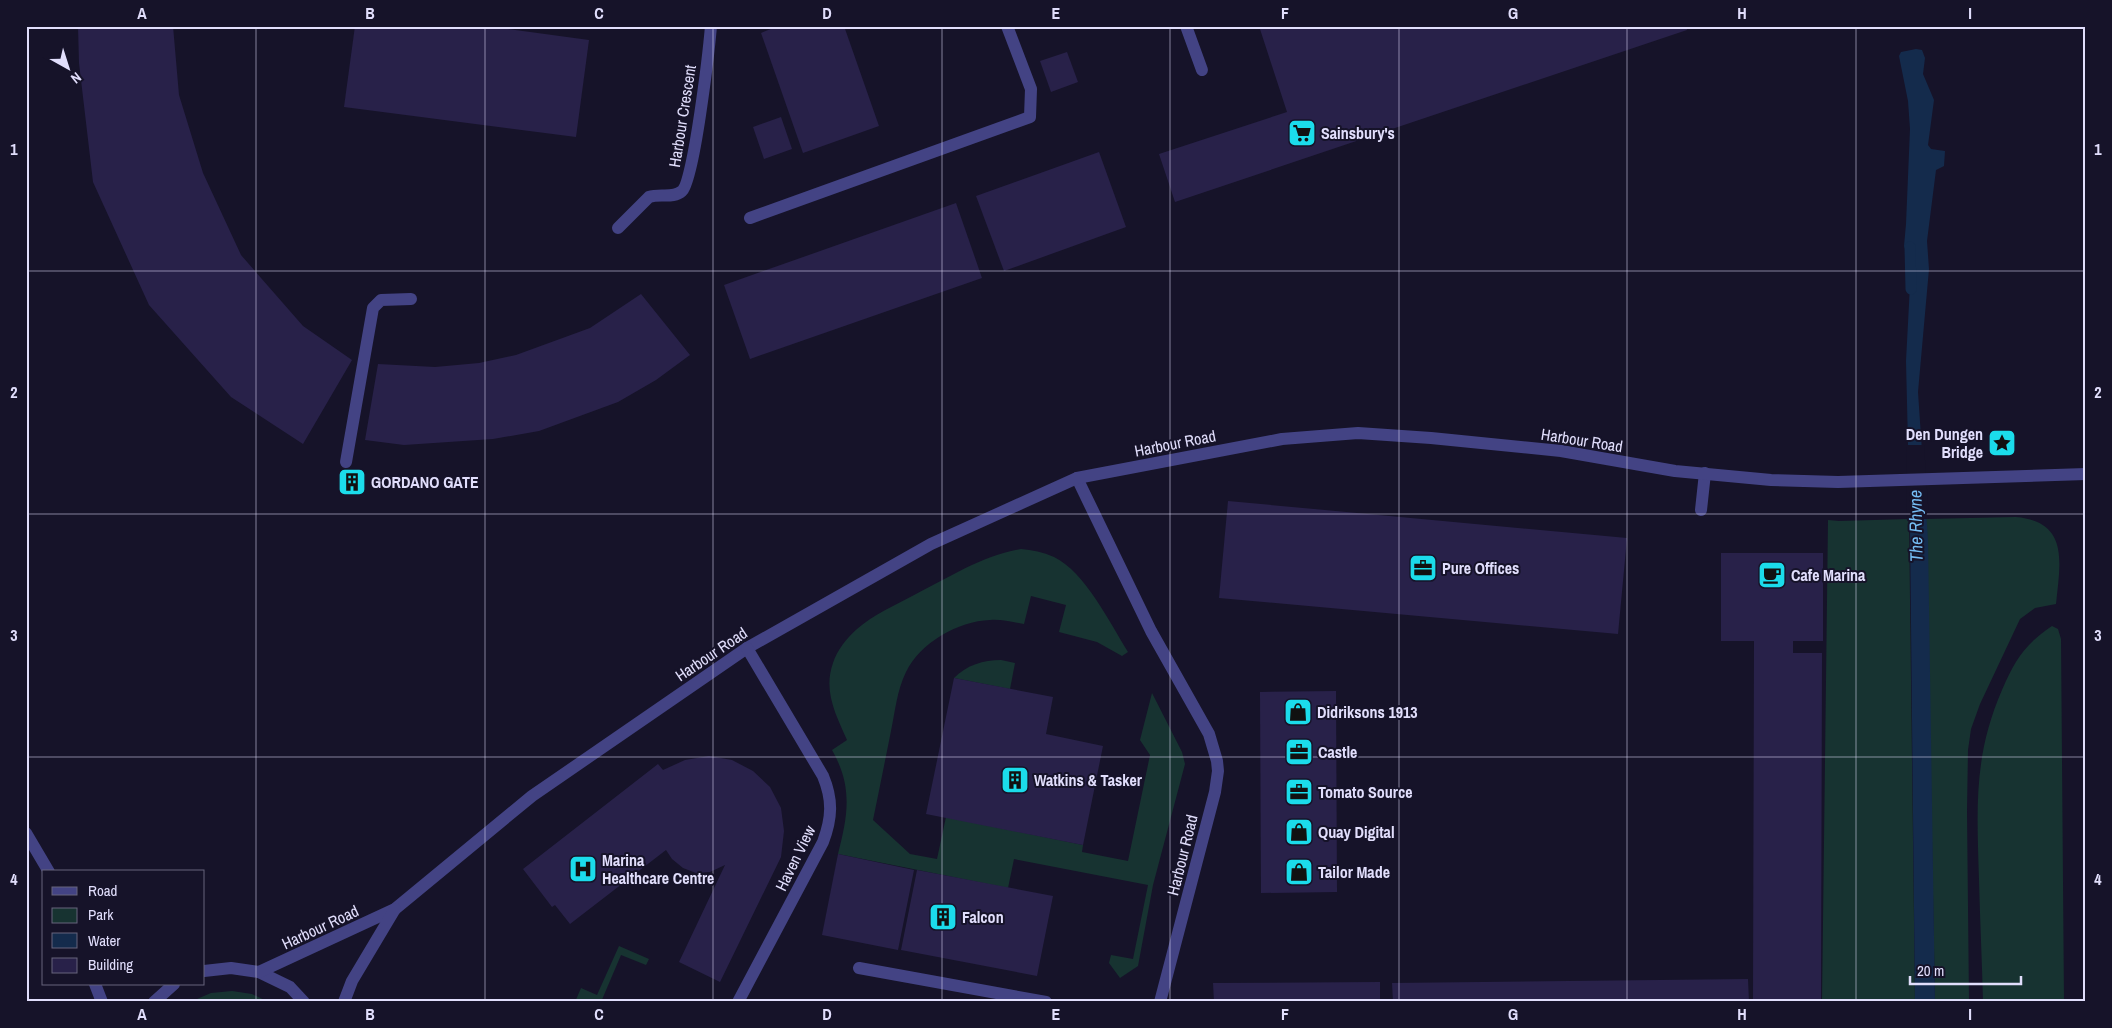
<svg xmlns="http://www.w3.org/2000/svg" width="2112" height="1028" viewBox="0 0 2112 1028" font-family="'Archivo Narrow',sans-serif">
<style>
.green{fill:#173331}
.water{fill:#142b4c}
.pier{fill:#161329}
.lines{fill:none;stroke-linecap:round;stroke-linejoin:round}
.stream{stroke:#142b4c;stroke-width:11}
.building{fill:#282149}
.minor{stroke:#434384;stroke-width:12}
.grid{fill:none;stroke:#e1defc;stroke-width:1;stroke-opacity:0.55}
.labels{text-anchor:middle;stroke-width:4;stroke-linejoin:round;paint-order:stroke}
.street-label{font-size:16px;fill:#e1defc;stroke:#161329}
.poi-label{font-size:16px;font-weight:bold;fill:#e1defc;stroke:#161329;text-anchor:start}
.water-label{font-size:18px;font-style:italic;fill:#75bcf3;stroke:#161329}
.neatline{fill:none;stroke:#e1defc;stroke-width:2}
.grid-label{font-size:16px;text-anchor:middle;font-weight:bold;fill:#e1defc}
</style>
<rect width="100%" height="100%" fill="#161329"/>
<g class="green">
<path d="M2016,517C2070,522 2060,564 2056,604L2035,608L2020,619L1980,704L1971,729L1968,750L1967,811L1969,1002H1935L1926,519Z"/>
<polygon points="1909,519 1915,1002 1822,1002 1828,520 1839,521"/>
<path d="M1021,549C1032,550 1043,552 1054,557C1085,572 1110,623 1128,652L1122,656L1097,642L1059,632L1066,605L1031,596L1024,624C1012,622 1001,619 990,620C958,621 920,643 906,672C897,690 895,712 891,731C885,761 879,791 873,820L910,854L937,859L946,817L1083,845L1082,852L1128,861L1150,755L1140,740L1152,693L1182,752L1185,764L1153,885L1138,966L1120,978L1109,963L1111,955L1133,959L1148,885L1014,859L1008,888L838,854C848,815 853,787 832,750L847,740C836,715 823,691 833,663C837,650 847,638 857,629C874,614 896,605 916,594C950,577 983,555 1021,549Z"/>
<path d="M2052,626L2058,629L2061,639L2064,1002H1983C1982,961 1980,921 1979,880C1977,809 1973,757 2002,690C2015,660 2024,645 2052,626Z"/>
<path d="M1001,660L1015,663L1010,689L954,678C967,665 983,660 1001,660Z"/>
<polygon points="619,946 649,959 646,965 621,955 601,1002 575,1002 581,988 597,995"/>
<polygon points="232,991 252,994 269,1002 190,1002 211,993"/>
</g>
<polygon class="water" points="1916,49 1922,50 1925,58 1923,74 1934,100 1928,145 1931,149 1945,151 1944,166 1936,170 1927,241 1929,269 1918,392 1928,540 1935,1002 1915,1002 1910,528 1906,361 1911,266 1904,246 1906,224 1910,129 1908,101 1899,56 1901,52"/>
<polygon class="pier" points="1906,445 1924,445 1929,519 1907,519"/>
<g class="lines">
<polyline class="stream" points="1910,247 1911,289"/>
</g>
<g class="building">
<polygon points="78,26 173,26 179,95 203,173 241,255 303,326 352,360 303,444 231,397 149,305 93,182 79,63"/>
<polygon points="355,26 486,26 589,40 576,137 344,107"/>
<polygon points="778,26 844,26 879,126 803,153 761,33"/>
<polygon points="1259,26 1686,26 1687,30 1175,202 1159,154 1287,112"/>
<polygon points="1067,52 1078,82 1051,92 1040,61"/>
<polygon points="781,117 792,149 764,159 753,127"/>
<polygon points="1099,152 1126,227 1004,271 976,196"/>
<polygon points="956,203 982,278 750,359 724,285"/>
<polygon points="641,294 690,355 656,380 618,402 539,431 493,439 404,445 365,440 378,364 435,367 479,363 516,355 590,328"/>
<polygon points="359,472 363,489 344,493 340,476"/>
<polygon points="1228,501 1627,538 1618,634 1219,598"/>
<polygon points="1721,553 1823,553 1823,641 1793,641 1793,653 1822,653 1821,1001 1753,1001 1754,641 1721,641"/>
<polygon points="954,678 1053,697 1046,734 1103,746 1083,845 926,814"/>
<polygon points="1336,691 1337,892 1261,893 1260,692"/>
<polygon points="709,756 732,760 753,771 770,787 781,808 784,831 781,857 720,982 679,962 725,865 710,872 696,873 683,868 672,859 666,850 570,924 555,905 552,907 523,869 658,764 663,770 685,760"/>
<polygon points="838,854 914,870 898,950 822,935"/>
<polygon points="917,870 1053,896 1037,976 901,950"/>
<polygon points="1748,979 1749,1002 1393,1002 1392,983"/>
<polygon points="1380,982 1380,1002 1214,1002 1213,983"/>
</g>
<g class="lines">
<g class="minor">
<polyline points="1186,26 1202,70"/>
<polyline points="750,218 1030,117 1031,89 1007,26"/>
<path d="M618,228L649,197C660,193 673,199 682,191C694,181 709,49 711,26"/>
<polyline points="346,462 373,308 381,300 411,299"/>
<polyline points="1077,478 1151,631 1209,734 1217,761 1218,771 1215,792 1160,1002"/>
<polyline points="1701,510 1705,473"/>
<polyline points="26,833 49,872"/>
<polyline points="859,968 1046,1002"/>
<polyline points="204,971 231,968 259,972 290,987 304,1002"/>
<polyline points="259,972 395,909 532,796 747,648 931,544 1077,478 1282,439 1358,433 1431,438 1561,451 1675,471 1771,480 1838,482 2086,474"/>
<polyline points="95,984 102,1002"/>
<polyline points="154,1002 174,984"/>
<polyline points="344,1002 352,981 395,909"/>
<path d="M738,1002L823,842C832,818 833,800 823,776L747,648"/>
</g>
</g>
<path class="grid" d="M256,26V1002M485,26V1002M713,26V1002M942,26V1002M1170,26V1002M1399,26V1002M1627,26V1002M1856,26V1002M26,271H2086M26,514H2086M26,757H2086"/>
<defs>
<symbol id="supermarket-square" viewBox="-11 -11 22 22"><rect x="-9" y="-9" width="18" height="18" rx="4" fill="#1bdceb" stroke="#161329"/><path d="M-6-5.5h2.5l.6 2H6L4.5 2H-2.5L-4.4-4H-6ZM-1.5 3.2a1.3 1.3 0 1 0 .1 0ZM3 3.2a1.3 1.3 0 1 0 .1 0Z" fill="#111"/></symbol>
<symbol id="sight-square" viewBox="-11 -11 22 22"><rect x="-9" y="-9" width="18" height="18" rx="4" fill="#1bdceb" stroke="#161329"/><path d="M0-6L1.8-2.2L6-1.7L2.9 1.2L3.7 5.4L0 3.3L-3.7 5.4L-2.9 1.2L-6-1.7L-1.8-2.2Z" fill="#111"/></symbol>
<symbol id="building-square" viewBox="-11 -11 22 22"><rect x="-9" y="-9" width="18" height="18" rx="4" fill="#1bdceb" stroke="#161329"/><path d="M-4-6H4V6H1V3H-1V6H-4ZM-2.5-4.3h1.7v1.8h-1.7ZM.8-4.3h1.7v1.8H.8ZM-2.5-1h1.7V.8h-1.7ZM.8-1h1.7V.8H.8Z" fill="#111"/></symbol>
<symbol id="office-square" viewBox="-11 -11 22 22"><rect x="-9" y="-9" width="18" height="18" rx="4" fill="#1bdceb" stroke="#161329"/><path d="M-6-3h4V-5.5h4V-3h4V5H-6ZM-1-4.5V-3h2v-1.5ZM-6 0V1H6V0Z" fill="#111"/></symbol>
<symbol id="cafe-square" viewBox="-11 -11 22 22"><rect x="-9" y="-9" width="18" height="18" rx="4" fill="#1bdceb" stroke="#161329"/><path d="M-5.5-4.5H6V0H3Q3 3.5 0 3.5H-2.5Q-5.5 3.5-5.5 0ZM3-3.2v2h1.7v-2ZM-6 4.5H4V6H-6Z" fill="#111"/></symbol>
<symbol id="shop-square" viewBox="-11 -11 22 22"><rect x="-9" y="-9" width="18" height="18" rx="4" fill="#1bdceb" stroke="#161329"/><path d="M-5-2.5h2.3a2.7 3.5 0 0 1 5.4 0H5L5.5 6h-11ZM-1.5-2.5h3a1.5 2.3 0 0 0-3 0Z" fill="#111"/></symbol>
<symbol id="hospital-square" viewBox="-11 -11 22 22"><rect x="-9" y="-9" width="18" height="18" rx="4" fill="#1bdceb" stroke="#161329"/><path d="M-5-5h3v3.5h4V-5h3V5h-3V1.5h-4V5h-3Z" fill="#111"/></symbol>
</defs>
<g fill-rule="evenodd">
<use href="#supermarket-square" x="1286" y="117" width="32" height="32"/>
<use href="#sight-square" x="1986" y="427" width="32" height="32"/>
<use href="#building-square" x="336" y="466" width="32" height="32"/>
<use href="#office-square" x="1407" y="552" width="32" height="32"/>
<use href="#cafe-square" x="1756" y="559" width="32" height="32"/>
<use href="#shop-square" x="1282" y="696" width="32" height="32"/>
<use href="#office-square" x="1283" y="736" width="32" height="32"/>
<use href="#building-square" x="999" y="764" width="32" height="32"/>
<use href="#office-square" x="1283" y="776" width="32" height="32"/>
<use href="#shop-square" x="1283" y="816" width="32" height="32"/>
<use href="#hospital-square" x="567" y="853" width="32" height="32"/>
<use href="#shop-square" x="1283" y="856" width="32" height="32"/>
<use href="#building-square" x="927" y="901" width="32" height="32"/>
</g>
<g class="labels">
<g class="street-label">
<text transform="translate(682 116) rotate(-81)" y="6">Harbour Crescent</text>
<text transform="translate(1582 440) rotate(9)" y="6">Harbour Road</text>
<text transform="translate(1175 443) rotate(-11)" y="6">Harbour Road</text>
<text transform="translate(711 654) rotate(-34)" y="6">Harbour Road</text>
<text transform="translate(1182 855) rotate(-76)" y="6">Harbour Road</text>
<text transform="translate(795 858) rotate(-64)" y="6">Haven View</text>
<text transform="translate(320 927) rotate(-25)" y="6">Harbour Road</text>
</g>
<g class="poi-label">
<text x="1321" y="139">Sainsbury's</text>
<text x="1983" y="440" text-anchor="end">Den Dungen<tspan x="1983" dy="18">Bridge</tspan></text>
<text x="371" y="488">GORDANO GATE</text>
<text x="1442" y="574">Pure Offices</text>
<text x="1791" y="581">Cafe Marina</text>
<text x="1317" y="718">Didriksons 1913</text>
<text x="1318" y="758">Castle</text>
<text x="1034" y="786">Watkins &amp; Tasker</text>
<text x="1318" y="798">Tomato Source</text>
<text x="1318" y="838">Quay Digital</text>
<text x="602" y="866">Marina<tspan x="602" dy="18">Healthcare Centre</tspan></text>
<text x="1318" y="878">Tailor Made</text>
<text x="962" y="923">Falcon</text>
</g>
<g class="water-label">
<text transform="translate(1916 526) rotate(-91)" y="6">The Rhyne</text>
</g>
</g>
<rect width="2112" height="1028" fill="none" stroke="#161329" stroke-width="55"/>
<rect x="42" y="870" width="162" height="115" fill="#161329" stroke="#67647d"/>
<rect x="52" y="887" width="25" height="8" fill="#434384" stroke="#67647d"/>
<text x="88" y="896" font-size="15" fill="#e1defc">Road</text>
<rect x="52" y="908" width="25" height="15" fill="#173331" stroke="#67647d"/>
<text x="88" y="920" font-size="15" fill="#e1defc">Park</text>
<rect x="52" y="933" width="25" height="15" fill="#142b4c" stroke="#67647d"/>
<text x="88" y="946" font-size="15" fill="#e1defc">Water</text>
<rect x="52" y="958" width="25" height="15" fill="#282149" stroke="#67647d"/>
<text x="88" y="970" font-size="15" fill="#e1defc">Building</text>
<g transform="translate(68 68) rotate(141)" stroke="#161329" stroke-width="4" paint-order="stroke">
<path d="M0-4L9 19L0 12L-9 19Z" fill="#e1defc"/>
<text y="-8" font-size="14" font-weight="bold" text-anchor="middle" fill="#e1defc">N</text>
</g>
<path d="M1910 976v8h111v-8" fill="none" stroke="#e1defc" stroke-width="2.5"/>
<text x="1917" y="976" font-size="15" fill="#e1defc" stroke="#161329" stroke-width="4" paint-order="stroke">20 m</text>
<rect x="28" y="28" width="2056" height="972" class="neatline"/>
<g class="grid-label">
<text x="142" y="19">A</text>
<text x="370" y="19">B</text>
<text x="599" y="19">C</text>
<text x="827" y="19">D</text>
<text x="1056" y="19">E</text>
<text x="1285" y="19">F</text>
<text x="1513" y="19">G</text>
<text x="1742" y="19">H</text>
<text x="1970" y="19">I</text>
<text x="14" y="155">1</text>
<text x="2098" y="155">1</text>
<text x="14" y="398">2</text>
<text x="2098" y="398">2</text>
<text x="14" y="641">3</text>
<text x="2098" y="641">3</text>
<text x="14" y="885">4</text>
<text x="2098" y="885">4</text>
<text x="142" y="1020">A</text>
<text x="370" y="1020">B</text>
<text x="599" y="1020">C</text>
<text x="827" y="1020">D</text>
<text x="1056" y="1020">E</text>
<text x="1285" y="1020">F</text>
<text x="1513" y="1020">G</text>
<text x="1742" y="1020">H</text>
<text x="1970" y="1020">I</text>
</g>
</svg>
